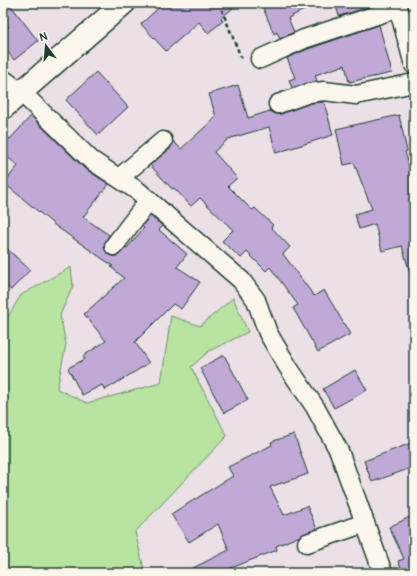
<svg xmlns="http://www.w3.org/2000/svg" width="417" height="576" viewBox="0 0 417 576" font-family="Pangolin,sans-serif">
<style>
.green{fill:#b9e3a0;stroke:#6c906a}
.building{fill:#c1a9d7;stroke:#1f3d34}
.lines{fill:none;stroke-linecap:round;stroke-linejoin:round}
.minor-casing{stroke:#1f3d34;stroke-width:21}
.trunk-casing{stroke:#1f3d34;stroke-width:25}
.path{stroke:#1f3d34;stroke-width:2.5;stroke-dasharray:4 3;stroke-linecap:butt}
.minor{stroke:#fbf7ec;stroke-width:18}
.trunk{stroke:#fbf7ec;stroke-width:22}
</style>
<rect width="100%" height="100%" fill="#eae0e6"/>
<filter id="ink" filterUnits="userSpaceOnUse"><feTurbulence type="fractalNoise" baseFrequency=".025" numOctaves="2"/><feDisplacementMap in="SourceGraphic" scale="8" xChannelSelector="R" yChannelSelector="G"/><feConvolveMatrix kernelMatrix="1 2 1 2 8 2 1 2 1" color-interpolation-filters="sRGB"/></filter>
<g filter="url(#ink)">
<polygon class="green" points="71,267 73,286 60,315 66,344 57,389 87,403 161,383 171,316 200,326 233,298 248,332 209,351 191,367 227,436 135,532 145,573 3,573 3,325 21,295"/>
<g class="building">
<polygon points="3,3 9,3 38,41 14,60 3,46 3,31 9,27 3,19"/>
<polygon points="164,3 239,3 221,18 223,21 208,33 199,22 166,51 141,24"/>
<polygon points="261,3 318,3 288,18 294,32 280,39 277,32 274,34"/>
<polygon points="335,3 371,3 372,6 339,16"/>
<polygon points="379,25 392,73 349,82 345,65 315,75 317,81 292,88 289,80 295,78 287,58 308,49"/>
<polygon points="96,72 128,107 98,135 66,100"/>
<polygon points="238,85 248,118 270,111 276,114 281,114 311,103 324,102 333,135 276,153 269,127 228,139 214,152 237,178 228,186 252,210 255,208 273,225 271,227 290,247 283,254 314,296 324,290 350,334 318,352 293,308 298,305 270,267 266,271 247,252 241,258 222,241 233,230 200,198 191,206 174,188 172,189 150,165 170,149 173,141 181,149 216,117 209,94"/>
<polygon points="399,115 407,151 405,152 414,181 414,272 410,273 402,246 382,251 375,224 359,229 355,214 372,209 354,163 344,165 336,129"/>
<polygon points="31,116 84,168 109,184 83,217 109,235 104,245 107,254 112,256 118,256 126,247 127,248 144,228 142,226 150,216 163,226 159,230 187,254 177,267 200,282 181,309 173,304 135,342 149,363 105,390 102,385 82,395 68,368 85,359 83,356 106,341 84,314 124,278 111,267 113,266 57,227 4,183 18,166 3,153 3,133 10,139"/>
<polygon points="3,245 30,270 11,290 3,283"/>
<polygon points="224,355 248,400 224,413 200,368"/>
<polygon points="355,370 367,390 334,408 323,389"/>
<polygon points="294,434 308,474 270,487 284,515 307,506 317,529 276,546 277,550 218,573 183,573 229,550 218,524 189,542 171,514 233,476 228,467 272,445 271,442"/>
<polygon points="414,442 414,467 372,482 364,461"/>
<polygon points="414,515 414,573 403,573 398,561 404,559 389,527"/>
</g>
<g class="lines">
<defs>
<g id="minor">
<polyline points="397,3 414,65"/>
<polyline points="260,59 304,39 398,8"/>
<polyline points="3,79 21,92 91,160 138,191 241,280 256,300 268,333 288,367 315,407 339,451 383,573"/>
<polyline points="278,104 309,93 324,91 356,95 414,83"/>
<polyline points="119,178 163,141"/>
<polyline points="114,246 149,200"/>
<polyline points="307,543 365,523"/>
</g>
<polyline id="trunk" points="3,108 124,3"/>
</defs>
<use href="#minor" class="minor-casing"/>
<use href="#trunk" class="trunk-casing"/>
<polyline class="path" points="219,3 242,60"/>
<use href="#minor" class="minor"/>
<use href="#trunk" class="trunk"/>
</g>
</g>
<rect width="417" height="576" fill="none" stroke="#fbf7ec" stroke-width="16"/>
<rect x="8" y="8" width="401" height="560" fill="none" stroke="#1f3d34" stroke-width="1.5" filter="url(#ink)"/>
<g transform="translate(46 46) rotate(344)" stroke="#fbf7ec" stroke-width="3" paint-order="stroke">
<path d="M0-3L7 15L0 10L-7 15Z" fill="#1f3d34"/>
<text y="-6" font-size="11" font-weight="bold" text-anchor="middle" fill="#1f3d34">N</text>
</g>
</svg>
